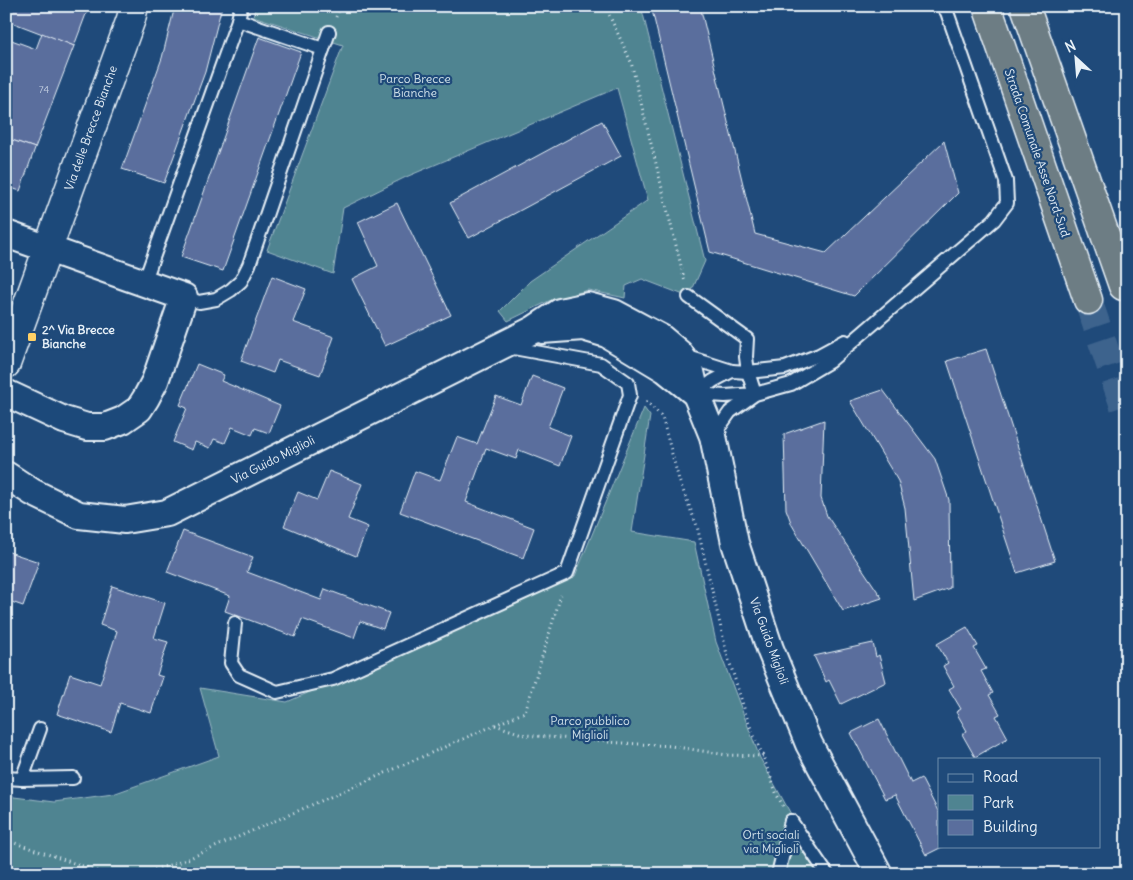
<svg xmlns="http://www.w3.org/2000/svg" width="1133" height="880" viewBox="0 0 1133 880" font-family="Delius,sans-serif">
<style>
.green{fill:#4f8491;stroke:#9cbac4}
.building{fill:#5a6e9d;stroke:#e8f1f8}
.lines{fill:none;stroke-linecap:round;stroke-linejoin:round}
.highway-tunnel{stroke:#3d638d;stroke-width:28;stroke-dasharray:28 14;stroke-linecap:butt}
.lane-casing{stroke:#e8f1f8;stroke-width:16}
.street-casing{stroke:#e8f1f8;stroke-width:30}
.secondary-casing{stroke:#e8f1f8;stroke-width:31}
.highway-casing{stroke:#e8f1f8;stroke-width:31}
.path{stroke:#e8f1f8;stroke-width:3;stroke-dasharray:1 4;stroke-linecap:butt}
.lane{stroke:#1f4a7a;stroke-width:12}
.street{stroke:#1f4a7a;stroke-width:26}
.secondary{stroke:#1f4a7a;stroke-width:28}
.highway{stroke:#6d7d84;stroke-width:28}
.poi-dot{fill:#ffd166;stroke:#1f4a7a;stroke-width:2}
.labels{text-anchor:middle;stroke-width:4.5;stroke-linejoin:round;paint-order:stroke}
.number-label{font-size:10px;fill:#c4d0e1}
.park-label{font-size:12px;fill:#d1e1e9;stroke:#1f4a7a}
.street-label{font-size:12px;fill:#e8f1f8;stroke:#1f4a7a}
.poi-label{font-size:12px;font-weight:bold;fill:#e8f1f8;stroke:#1f4a7a;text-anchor:start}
</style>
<rect width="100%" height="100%" fill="#1f4a7a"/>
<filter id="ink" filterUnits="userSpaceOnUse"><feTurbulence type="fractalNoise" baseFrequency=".02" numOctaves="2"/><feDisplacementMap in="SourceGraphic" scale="10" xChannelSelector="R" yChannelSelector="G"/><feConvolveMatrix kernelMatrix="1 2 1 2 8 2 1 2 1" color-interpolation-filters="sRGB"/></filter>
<g filter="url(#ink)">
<g class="green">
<polygon points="256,6 641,6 705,261 689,297 642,279 626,286 625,298 588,290 549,301 508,321 500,311 530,281 648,200 617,88 406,177 343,208 333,274 267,250 343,45 253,16"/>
<polygon points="644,408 650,416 632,532 694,542 716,642 760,758 824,874 17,874 6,870 6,796 54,802 113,794 219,756 200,688 287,702 575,576"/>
</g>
<g class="building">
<polygon points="6,6 89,6 74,46 6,20"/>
<polygon points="175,6 222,6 205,72 164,183 122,169 162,58"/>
<polygon points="651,6 700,6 755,234 826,253 944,141 958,193 854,296 710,252"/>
<polygon points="42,33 74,46 35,148 6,138 6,127 13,109 6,107 6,38 36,49"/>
<polygon points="259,37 301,52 223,271 181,257"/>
<polygon points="602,121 621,156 469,238 450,203"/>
<polygon points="6,138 35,148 20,191 6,186"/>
<polygon points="397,203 451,315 385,346 352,279 378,266 358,222"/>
<polygon points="272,276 306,289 293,322 334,337 320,375 278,360 273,373 241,361"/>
<polygon points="986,349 1055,561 1017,573 947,361"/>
<polygon points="197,364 224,375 221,381 280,406 269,433 255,428 252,435 232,427 225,443 214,439 210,448 195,442 192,450 173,442 187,408 180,405"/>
<polygon points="532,376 563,388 548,427 571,436 560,466 519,450 516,459 486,448 466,502 534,528 523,558 400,512 415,471 440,480 457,437 477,444 496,396 521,405"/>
<polygon points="883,390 935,459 949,500 950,588 914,601 905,508 898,481 850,401"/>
<polygon points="824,420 821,498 827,516 882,598 843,611 792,525 786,509 784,434"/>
<polygon points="329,471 362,484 348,519 368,527 356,556 284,526 298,492 317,500"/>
<polygon points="183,531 253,557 247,572 321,600 325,589 389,613 383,629 360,621 354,638 302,619 295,637 225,611 230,596 167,572"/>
<polygon points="6,551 39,562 23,606 6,600"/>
<polygon points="112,586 165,603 154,638 168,642 157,675 163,677 151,713 120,703 111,732 57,714 70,674 100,684 117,631 100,625"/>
<polygon points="967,627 978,646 974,648 986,669 981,671 993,693 989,695 1000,714 996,716 1008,738 975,757 962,734 967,731 956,712 961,709 949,689 954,686 943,666 948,663 937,644"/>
<polygon points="873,643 876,657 879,655 886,682 841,704 829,680 826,682 814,656"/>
<polygon points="879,719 911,783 921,778 939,813 939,846 944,846 926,855 895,795 885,799 851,733"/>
</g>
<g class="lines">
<polyline class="highway-tunnel" points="1088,300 1127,415"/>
<defs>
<g id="lane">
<polyline points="238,20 323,49"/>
<polyline points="144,283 238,20 241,6"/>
<polyline points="184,297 199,302 216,299 231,290 241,281 249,265 329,32"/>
<polyline points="689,297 747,339 746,357 748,372 755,394 725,396 696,394"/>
<polyline points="685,356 732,371"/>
<polyline points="696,394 713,381 732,371 748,372 785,368 819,355 845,341"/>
<polyline points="713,436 730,412 755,394 791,384 830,361 994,220 1007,203 1006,181 947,12 942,6"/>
<polyline points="235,623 231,663 239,675 277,692 333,679 567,573 630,395 628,383 601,364 508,347"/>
<polyline points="6,778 22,779 40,729"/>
<polyline points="22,779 73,778"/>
<polyline points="791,821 827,874"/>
<polyline points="778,874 791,821"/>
</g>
<g id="street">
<polyline points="6,234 184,297 155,381 146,398 139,409 123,420 105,427 87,427 64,420 6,393"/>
<polyline points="542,330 583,327 607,334 665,369 696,394"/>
<polyline points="6,475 32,492 79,515 125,520 167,513 533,330 560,312 588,306 614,313 661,338 680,354 691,372 696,394 713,436 735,543 770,649 809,744 879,874"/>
</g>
<polyline id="secondary" points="6,364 131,19 134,6"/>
<g id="highway">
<polyline points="987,6 1088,300"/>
<polyline points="1025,6 1123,286"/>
</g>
</defs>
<use href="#lane" class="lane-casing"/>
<use href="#street" class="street-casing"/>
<use href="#secondary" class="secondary-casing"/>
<use href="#highway" class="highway-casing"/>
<g class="path">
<polyline points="605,6 631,62 685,282"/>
<polyline points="336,17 341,6"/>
<polyline points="646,401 662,417 679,480 697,526 727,654 749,724 763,756 777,795 783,806"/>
<polyline points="495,725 525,735 608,742 671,746 727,755 763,756"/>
<polyline points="6,840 103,873 112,874"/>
<polyline points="135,874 150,871 183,861 525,712 561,595"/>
</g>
<use href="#lane" class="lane"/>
<use href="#street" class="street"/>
<use href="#secondary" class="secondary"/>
<use href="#highway" class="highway"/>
</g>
</g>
<rect class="poi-dot" x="27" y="332" width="10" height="10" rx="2.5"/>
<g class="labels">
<g class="number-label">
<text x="44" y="93">74</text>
</g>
<g class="park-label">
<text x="415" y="83">Parco Brecce<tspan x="415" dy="14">Bianche</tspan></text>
<text x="590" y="725">Parco pubblico<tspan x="590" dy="14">Miglioli</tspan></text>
<text x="771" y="839">Orti sociali<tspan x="771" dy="14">via Miglioli</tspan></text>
</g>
<g class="street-label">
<text transform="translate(91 128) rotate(-70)" y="4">Via delle Brecce Bianche</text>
<text transform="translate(1037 153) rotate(71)" y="4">Strada Comunale Asse Nord-Sud</text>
<text transform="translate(273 460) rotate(-27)" y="4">Via Guido Miglioli</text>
<text transform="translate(769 641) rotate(70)" y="4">Via Guido Miglioli</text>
</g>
<g class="poi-label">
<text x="42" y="334">2^ Via Brecce<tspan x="42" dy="14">Bianche</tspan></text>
</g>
</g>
<rect width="1133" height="880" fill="none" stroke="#1f4a7a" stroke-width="25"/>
<rect x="12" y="12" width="1108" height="855" fill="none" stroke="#e8f1f8" stroke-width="2" filter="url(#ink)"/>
<rect x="938" y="758" width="162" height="90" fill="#1f4a7a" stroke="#6f8dac"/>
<rect x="948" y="774" width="25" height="8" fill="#1f4a7a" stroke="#6f8dac"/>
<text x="983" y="782" font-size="15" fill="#e8f1f8">Road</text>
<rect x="948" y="795" width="25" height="15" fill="#4f8491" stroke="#6f8dac"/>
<text x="983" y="808" font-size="15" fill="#e8f1f8">Park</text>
<rect x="948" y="820" width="25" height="15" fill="#5a6e9d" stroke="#6f8dac"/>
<text x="983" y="832" font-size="15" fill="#e8f1f8">Building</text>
<g transform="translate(1076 58) rotate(334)" stroke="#1f4a7a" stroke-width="4" paint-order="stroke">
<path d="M0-4L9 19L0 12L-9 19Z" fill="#e8f1f8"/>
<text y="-8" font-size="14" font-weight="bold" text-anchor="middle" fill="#e8f1f8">N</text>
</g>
</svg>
